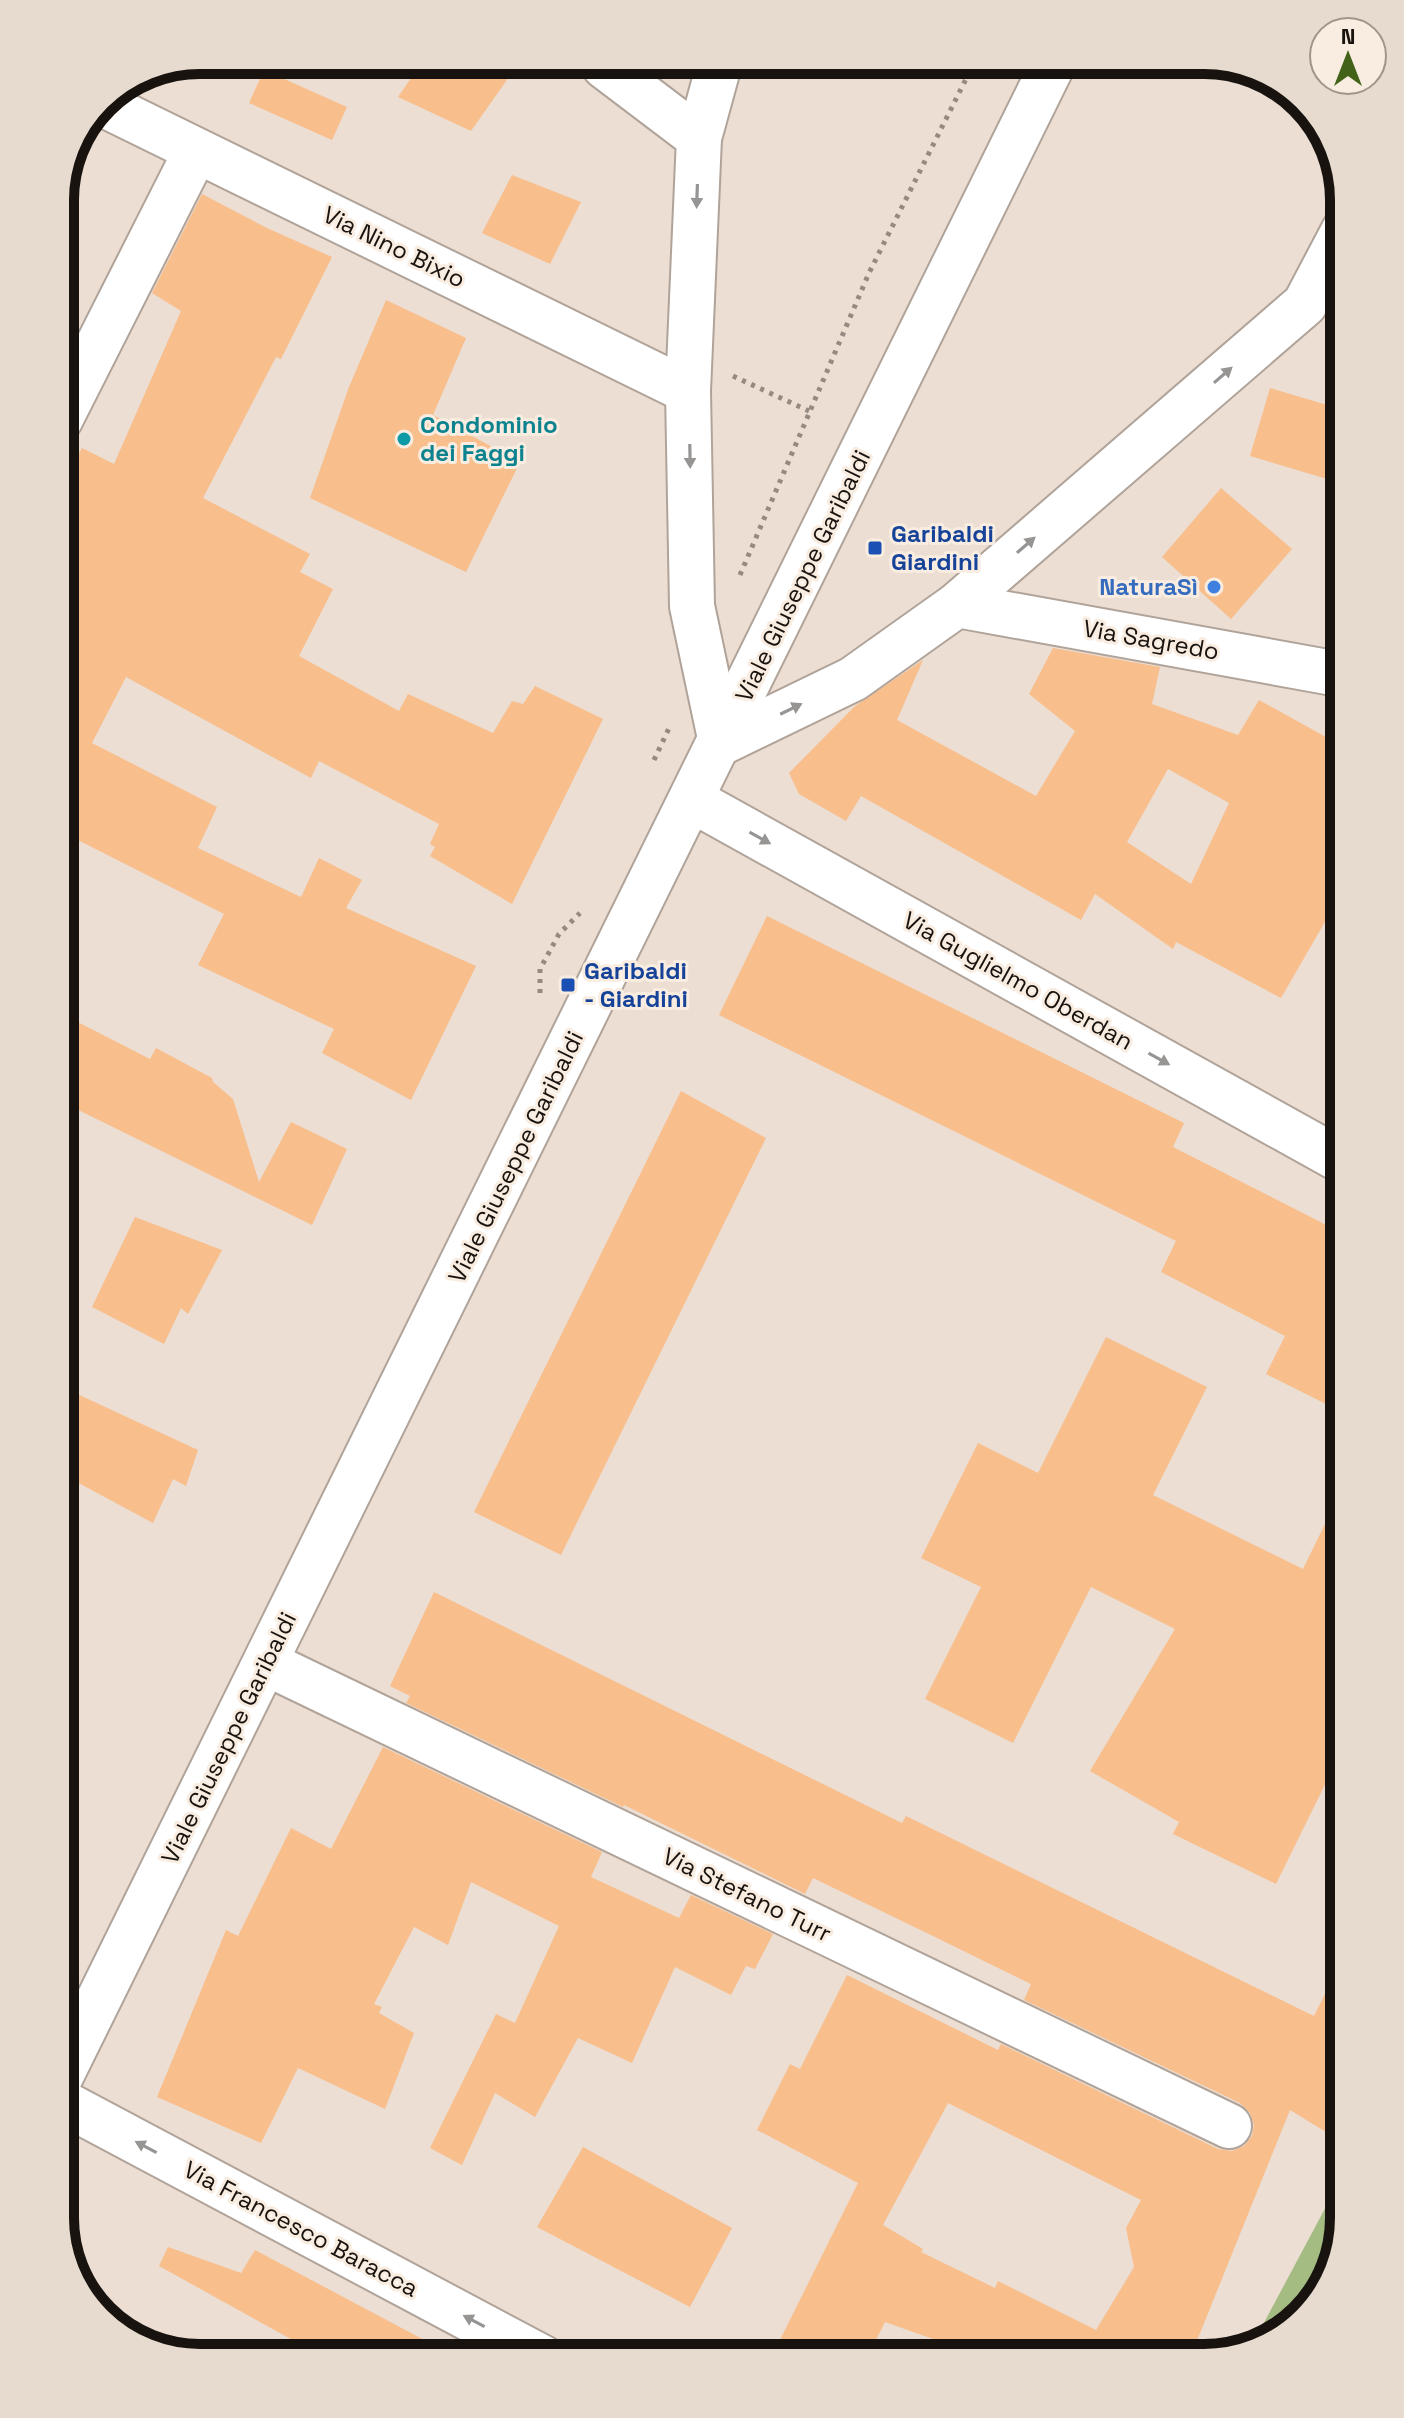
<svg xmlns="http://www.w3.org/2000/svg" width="1404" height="2418" viewBox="0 0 1404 2418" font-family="'Space Grotesk',sans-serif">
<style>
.green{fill:#a4bb81}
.building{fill:#f8be8c;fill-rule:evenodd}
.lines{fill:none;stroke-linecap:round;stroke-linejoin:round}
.minor-casing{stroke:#b0a399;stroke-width:48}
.tertiary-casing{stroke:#b0a399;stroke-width:48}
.path{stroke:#958a82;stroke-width:5;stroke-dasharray:4 6;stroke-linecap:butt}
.minor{stroke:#fff;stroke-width:44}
.tertiary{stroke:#fff;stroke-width:44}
.oneway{fill:#979593}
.culture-dot{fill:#0f9aa8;stroke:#f9ece0;stroke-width:3}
.transit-dot{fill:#1a4fb4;stroke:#f9ece0;stroke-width:3}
.shop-dot{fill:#3f7fe0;stroke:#f9ece0;stroke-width:3}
.labels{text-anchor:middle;stroke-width:6;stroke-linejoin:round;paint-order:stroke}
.street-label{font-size:24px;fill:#18130f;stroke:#f9ece0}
.culture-label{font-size:24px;font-weight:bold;fill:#0d838f;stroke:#f9ece0;text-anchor:start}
.transit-label{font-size:24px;font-weight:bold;fill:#164399;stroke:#f9ece0;text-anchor:start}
.shop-label{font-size:24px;font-weight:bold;fill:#366cbe;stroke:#f9ece0;text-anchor:end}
.rim{fill:none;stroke:#18130f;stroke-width:10}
</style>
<rect width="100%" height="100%" fill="#ecded3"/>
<polygon class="green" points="1344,2173 1344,2219 1321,2296 1266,2344 1251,2347"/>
<g class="building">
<polygon points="516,67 471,131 398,97 418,68"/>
<polygon points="264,70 347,107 332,140 249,103"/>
<polygon points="512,175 581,202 550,264 482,233"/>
<polygon points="202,194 267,228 332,257 281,359 276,357 203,498 310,554 300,572 333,589 299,656 399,711 408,694 493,733 512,701 523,704 535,686 603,719 512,904 430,856 435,847 430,844 439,824 319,761 311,778 126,677 92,743 217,807 198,848 301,897 319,858 362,880 346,908 476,966 411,1100 322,1053 334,1029 198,965 224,914 60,831 60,488 82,448 114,464 181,311 152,293"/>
<polygon points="386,300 466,338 433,415 520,462 466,572 310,498 349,387"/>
<polygon points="1270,388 1344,410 1344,484 1250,456"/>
<polygon points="1221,488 1292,549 1231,619 1162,557"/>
<path d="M1053,648L1160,667L1152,704L1238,735L1259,700L1344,747V889L1281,998L1176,942L1173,949L1095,894L1081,920L861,796L846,821L799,794L789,773L855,706L923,660L897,720L1036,796L1075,731L1029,694ZM1168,769L1229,803L1191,884L1127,842Z"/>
<polygon points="767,916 1184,1123 1173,1147 1344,1234 1344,1413 1266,1374 1285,1336 1161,1272 1176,1241 719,1015"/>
<polygon points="60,1013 150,1059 156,1048 212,1078 213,1082 233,1099 259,1182 291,1122 347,1149 312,1225 60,1101"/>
<polygon points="681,1091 766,1138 561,1555 474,1512"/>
<polygon points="135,1217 222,1250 188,1314 181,1308 164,1344 92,1307"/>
<polygon points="1106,1337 1207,1387 1153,1495 1303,1569 1344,1485 1344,1746 1276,1884 1173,1834 1179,1822 1090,1771 1175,1629 1091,1587 1013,1743 925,1699 981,1587 921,1558 978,1443 1038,1473"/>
<polygon points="60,1386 198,1450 186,1486 173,1479 153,1523 60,1473"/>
<path d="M434,1592L902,1823L906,1816L1314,2016L1344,1956V2143L1290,2110L1190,2358H969L933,2339L885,2322L867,2358H771L858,2183L757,2130L790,2064L800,2069L847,1975L998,2050L1001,2044L1218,2149L1232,2151L1244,2146L1252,2136L1254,2125L1250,2113L1240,2103L1024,2000L1031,1984L933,1936L813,1878L805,1894L624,1805L623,1807L406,1703L410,1696L390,1686ZM948,2103L1141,2200L1126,2228L1134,2267L1096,2330L998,2281L995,2288L921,2252L923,2249L883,2225Z"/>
<polygon points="383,1747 602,1852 591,1877 679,1918 691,1895 773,1934 755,1969 746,1966 731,1995 675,1967 632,2063 578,2038 535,2117 495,2093 462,2165 430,2148 496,2014 515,2023 559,1926 471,1882 448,1945 414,1927 374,2004 382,2007 379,2013 414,2033 385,2109 298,2068 261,2143 157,2097 226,1930 238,1936 291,1828 331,1849"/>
<polygon points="583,2147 732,2228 690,2307 537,2227"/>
<polygon points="168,2247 241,2273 255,2250 458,2358 325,2358 159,2266"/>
</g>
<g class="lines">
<defs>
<g id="minor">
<polyline points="719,65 699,138 688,391 692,606 721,743 853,679 957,605 1305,304 1344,230"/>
<polyline points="604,66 699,138"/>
<polyline points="100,103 688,391"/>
<polyline points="60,420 196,151"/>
<polyline points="957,605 1344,675"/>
<polyline points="692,800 1344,1162"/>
<polyline points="266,1663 1229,2126"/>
<polyline points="60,2101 543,2358"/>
</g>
<polyline id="tertiary" points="60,2078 1054,62"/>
</defs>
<use href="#minor" class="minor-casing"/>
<use href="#tertiary" class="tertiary-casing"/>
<g class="path">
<polyline points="733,376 809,411"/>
<polyline points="740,575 869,273 974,63"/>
<polyline points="654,760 670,726"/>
<polyline points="540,993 540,969 559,934 580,913"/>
</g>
<use href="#minor" class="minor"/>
<use href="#tertiary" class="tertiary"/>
</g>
<defs><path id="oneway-solid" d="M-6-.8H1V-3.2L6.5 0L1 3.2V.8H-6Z" transform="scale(2)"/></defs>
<g class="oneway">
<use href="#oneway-solid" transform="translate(697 196) rotate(92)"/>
<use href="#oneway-solid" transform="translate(1223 375) rotate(-41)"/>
<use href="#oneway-solid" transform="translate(690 456) rotate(89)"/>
<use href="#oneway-solid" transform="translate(1026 545) rotate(-41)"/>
<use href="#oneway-solid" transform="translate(791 709) rotate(-26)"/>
<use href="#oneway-solid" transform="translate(760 838) rotate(29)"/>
<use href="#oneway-solid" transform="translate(1159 1059) rotate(29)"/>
<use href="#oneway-solid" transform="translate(146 2147) rotate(-152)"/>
<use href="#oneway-solid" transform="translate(474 2321) rotate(-152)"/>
</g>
<circle class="culture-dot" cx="404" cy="439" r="8"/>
<g class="transit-dot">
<rect x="867" y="540" width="16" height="16" rx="4"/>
<rect x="560" y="977" width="16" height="16" rx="4"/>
</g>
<circle class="shop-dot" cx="1214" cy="587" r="8"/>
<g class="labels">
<g class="street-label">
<text transform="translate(394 247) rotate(26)" y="8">Via Nino Bixio</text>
<text transform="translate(803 576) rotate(-64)" y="8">Viale Giuseppe Garibaldi</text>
<text transform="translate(1151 640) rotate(10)" y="8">Via Sagredo</text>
<text transform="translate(1018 981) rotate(29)" y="8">Via Guglielmo Oberdan</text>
<text transform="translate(516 1157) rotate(-64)" y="8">Viale Giuseppe Garibaldi</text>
<text transform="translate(229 1738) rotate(-64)" y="8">Viale Giuseppe Garibaldi</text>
<text transform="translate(747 1895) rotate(26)" y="8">Via Stefano Turr</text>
<text transform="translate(301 2229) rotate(28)" y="8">Via Francesco Baracca</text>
</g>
<g class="culture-label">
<text x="420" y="433">Condominio<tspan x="420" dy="28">dei Faggi</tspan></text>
</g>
<g class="transit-label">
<text x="891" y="542">Garibaldi<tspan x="891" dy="28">Giardini</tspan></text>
<text x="584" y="979">Garibaldi<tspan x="584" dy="28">- Giardini</tspan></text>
</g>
<g class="shop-label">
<text x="1198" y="595">NaturaSì</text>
</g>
</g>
<path d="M0 0H1404V2418H0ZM200 74H1204A126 126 0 0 1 1330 200V2218A126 126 0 0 1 1204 2344H200A126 126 0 0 1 74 2218V200A126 126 0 0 1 200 74Z" fill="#e7dbcf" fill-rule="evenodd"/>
<path class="rim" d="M200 74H1204A126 126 0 0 1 1330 200V2218A126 126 0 0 1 1204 2344H200A126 126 0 0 1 74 2218V200A126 126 0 0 1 200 74Z"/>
<g transform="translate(1348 56)"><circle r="38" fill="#f9ece0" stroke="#9f958c" stroke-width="2"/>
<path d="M0-6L14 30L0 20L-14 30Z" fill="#426218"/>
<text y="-12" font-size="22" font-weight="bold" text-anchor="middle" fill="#18130f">N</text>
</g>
</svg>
